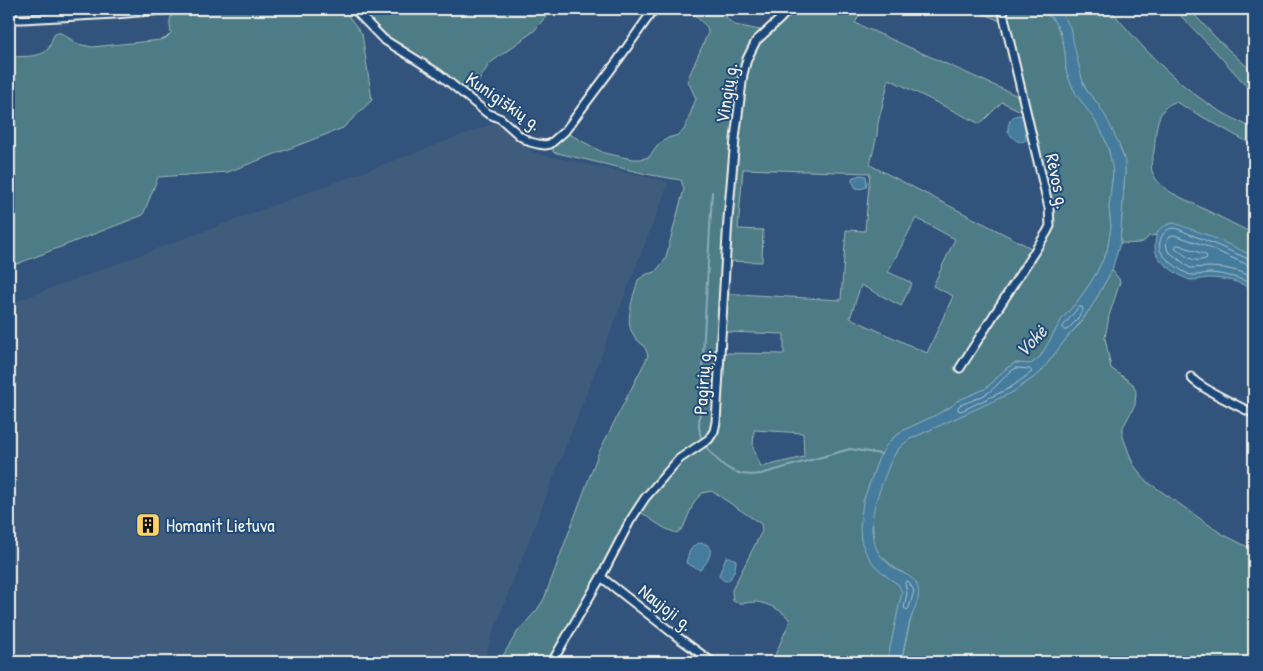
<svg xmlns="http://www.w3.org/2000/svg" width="1263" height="671" viewBox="0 0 1263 671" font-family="'Patrick Hand',sans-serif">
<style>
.built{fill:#405b7d}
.green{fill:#4e7c86;stroke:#a1b6b7;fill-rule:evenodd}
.water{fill:#447c9e;stroke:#8aabbc}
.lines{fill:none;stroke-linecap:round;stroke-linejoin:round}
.shore{stroke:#aec2ca;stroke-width:1}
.stream{stroke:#8aabbc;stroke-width:2}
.minor-casing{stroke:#f4f1e8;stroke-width:11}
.minor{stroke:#1f4a7a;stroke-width:7}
.labels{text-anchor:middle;stroke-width:4;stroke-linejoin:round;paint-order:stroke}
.street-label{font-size:19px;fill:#f4f1e8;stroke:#1f4a7a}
.poi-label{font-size:19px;fill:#f4f1e8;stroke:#1f4a7a;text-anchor:start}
.water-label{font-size:20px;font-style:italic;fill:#dadfdd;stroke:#1f4a7a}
</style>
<rect width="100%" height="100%" fill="#32547c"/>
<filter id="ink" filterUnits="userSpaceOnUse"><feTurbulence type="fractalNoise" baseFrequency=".02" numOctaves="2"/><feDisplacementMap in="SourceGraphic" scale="10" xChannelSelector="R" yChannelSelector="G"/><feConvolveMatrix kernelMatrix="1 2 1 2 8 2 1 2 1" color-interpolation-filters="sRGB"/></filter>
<g filter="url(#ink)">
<g class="built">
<polygon points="9,9 37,9 38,16 9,13"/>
<polygon points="500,121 534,153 669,182 491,637 484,662 9,662 9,304"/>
</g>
<g class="green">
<path d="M201,9H343L362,34L372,100L343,128L228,172L158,177L143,215L9,267V57C19,56 41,58 47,50C52,45 50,39 56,33H61L78,44L92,47L161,40L166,38L171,33C170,25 168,18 174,13Z"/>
<polygon points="359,9 552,9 534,31 489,64 470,96 436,69 395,42"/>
<path d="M688,9H724L727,19L735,25L770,32L792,12L794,9H863L855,23L1018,96L1002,22L974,9H1037L1052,18L1056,24L1062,37L1065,51L1066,70L1069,79L1073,88L1094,119L1103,133L1112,161L1113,172L1109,207L1111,227L1107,251L1097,272L1089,285L1077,302L1062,319L1040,357L1031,364L1015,363L1004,370L993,382L985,389L957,401L952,406L936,415L904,430L893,438L878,460L863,502L861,540L870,559L890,579L898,584L902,592L887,662H772L790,621C785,611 767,603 756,602C747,602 741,605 733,601L732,590L762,531L761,524L712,491L702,493L694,502L683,528L677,533C661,529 648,516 634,508L629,516L566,632L547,662H499L518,631L537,610L544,599L598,454L648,356C645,342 638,344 633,334C624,321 634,295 638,280L647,274L655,272L665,260L684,189L681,180L651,175L553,152C552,145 560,139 565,135L569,134L604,153L632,159H641L649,157L659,144L668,138L678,135L684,130L696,99L688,81L689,76L708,33L707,27ZM889,79L980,124L1002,102L1029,115L1053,216V227L1039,252L870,165L877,135L878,123ZM743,169L870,173L865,231L846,230L841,300L720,293L723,261L762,262L763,230L738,229ZM916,218L955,239L933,286L953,296L927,353L850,318L861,285L901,306L912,283L888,272ZM725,332L784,334V354L724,353ZM754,430L803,433L804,457L761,467L753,447Z"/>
<path d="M1056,9H1110C1138,43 1170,78 1207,103C1221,113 1239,121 1254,129V144H1251L1176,102C1155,106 1156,135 1154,151C1153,157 1150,165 1152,171C1155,181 1164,188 1172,193L1254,234V256L1174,223C1166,225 1161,227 1157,235L1149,236C1143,246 1131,243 1120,243L1125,172L1123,155L1098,104L1087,91L1083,83L1066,19Z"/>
<polygon points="1174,9 1189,9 1218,40 1254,73 1254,94 1213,49"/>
<polygon points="1112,270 1119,279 1120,282 1109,316 1105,338 1111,368 1133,384 1136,392 1135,405 1123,427 1123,437 1133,464 1146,481 1168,496 1222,534 1254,550 1254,662 901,662 910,622 918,597 905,574 896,569 880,555 875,546 873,531 872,516 875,500 890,463 896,452 902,445 910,439 1013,392 1040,373 1069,335 1080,324 1092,306"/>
</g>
<g class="water">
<path d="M1037,9H1056L1063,15L1070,27L1083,83L1087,91L1098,104L1106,117L1119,144L1125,162V172L1120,243L1112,270L1092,306L1079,324L1069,335L1040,373L1013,392L910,439C905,443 900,446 896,452C891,459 888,468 885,476C876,499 864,530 879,553C883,559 889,565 895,569C905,575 915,576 918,588C921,598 913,611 910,621C906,635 904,649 901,662H887L902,592L898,584L890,579L875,566L865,551L861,540L860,527L863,502L878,460L885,447L893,438L904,430L936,415L952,406L957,401L985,389L993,382L1004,370L1015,363L1031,364L1040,357L1062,319L1077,302L1089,285L1097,272L1107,251L1111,227L1109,207L1113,172L1109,151L1103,134L1094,119L1076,94L1069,79L1066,70L1065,51L1060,31L1052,18Z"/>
<path d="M1019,115L1023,116L1026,140C1018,145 1012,138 1008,131C1008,123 1010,116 1019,115Z"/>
<path d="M860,175L866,176L867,182L866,187C863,189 860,189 856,188L852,181V178Z"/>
<path d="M1174,223L1205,234L1254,256V293C1245,281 1222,278 1207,278C1202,279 1197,280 1191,280C1183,279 1160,263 1157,255C1154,250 1155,242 1156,236C1159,227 1166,225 1174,223Z"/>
<path d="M699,543L706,544L710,547C712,556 706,564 700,570L686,563C688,555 690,546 699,543Z"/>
<path d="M726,557H730L736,560C736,568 733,576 728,581C723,581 721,579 719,575Z"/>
</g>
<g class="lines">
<g class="shore">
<path d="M1177,245H1179L1206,255L1207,258C1194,264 1187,257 1177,249L1175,247Z"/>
<path d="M1254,260H1251C1229,251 1209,241 1187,233C1183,231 1177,228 1173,228C1162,229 1157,244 1161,252C1164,258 1181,271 1188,274C1195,277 1203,273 1210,273C1226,274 1240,278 1254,285"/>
<path d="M1254,266L1248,265L1201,244L1174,235C1166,236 1165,244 1168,251L1190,268L1209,267L1224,268L1241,272L1254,278"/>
<polygon points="1079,307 1082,307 1083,310 1076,321 1067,330 1064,330 1063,327"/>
<path d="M1016,368L1030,369L1032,372L1010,388L961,411L958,410V407L960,405C970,401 981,398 989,392C999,385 1005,374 1016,368Z"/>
<polygon points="907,581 909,582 914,591 909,608 907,610 904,608 907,593 905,583"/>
</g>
<g class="stream">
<polyline points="702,439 700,434 699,426 712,192"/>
<path d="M706,447C721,466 735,478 761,474L850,449L881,454"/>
</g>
<defs>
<g id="minor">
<polyline points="354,9 383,39 439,74 487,113 501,119 520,136 530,142 538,144 545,145 550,144 565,131 618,60 654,9"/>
<polyline points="9,19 22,19 115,14 174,9"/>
<polyline points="960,368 1047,232 1050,226 1049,208 1002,9"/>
<path d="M1191,377C1197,387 1241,407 1254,414"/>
<polyline points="601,577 675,635 712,662"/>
<polyline points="552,662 601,577 630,521 645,498 679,459 709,439 714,431 716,422 728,219 735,139 743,74 747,59 756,41 780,19 789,9"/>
</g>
</defs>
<use href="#minor" class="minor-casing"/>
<use href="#minor" class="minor"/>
</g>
</g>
<defs>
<symbol id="building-square" viewBox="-11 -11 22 22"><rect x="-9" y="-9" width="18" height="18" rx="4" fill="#ffd166" stroke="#1f4a7a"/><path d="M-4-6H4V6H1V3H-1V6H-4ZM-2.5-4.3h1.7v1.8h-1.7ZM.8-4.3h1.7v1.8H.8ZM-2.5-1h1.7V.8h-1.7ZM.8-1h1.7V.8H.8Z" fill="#111"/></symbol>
</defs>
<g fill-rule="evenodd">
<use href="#building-square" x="134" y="511" width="28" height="28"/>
</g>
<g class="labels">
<g class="street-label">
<text transform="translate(726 93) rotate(-81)" y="7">Vingių g.</text>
<text transform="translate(504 101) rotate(35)" y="7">Kunigiškių g.</text>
<text transform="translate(1058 181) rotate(78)" y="7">Rėvos g.</text>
<text transform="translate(702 382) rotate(-86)" y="7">Pagirių g.</text>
<text transform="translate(666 607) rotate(38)" y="7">Naujoji g.</text>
</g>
<g class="poi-label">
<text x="166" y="532">Homanit Lietuva</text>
</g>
<g class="water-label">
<text transform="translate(1031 341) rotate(-46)" y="7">Vokė</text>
</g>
</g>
<rect width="1263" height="671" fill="none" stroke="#1f4a7a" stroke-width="30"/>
<rect x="15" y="15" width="1233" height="641" fill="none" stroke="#f4f1e8" stroke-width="2" filter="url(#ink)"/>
</svg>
